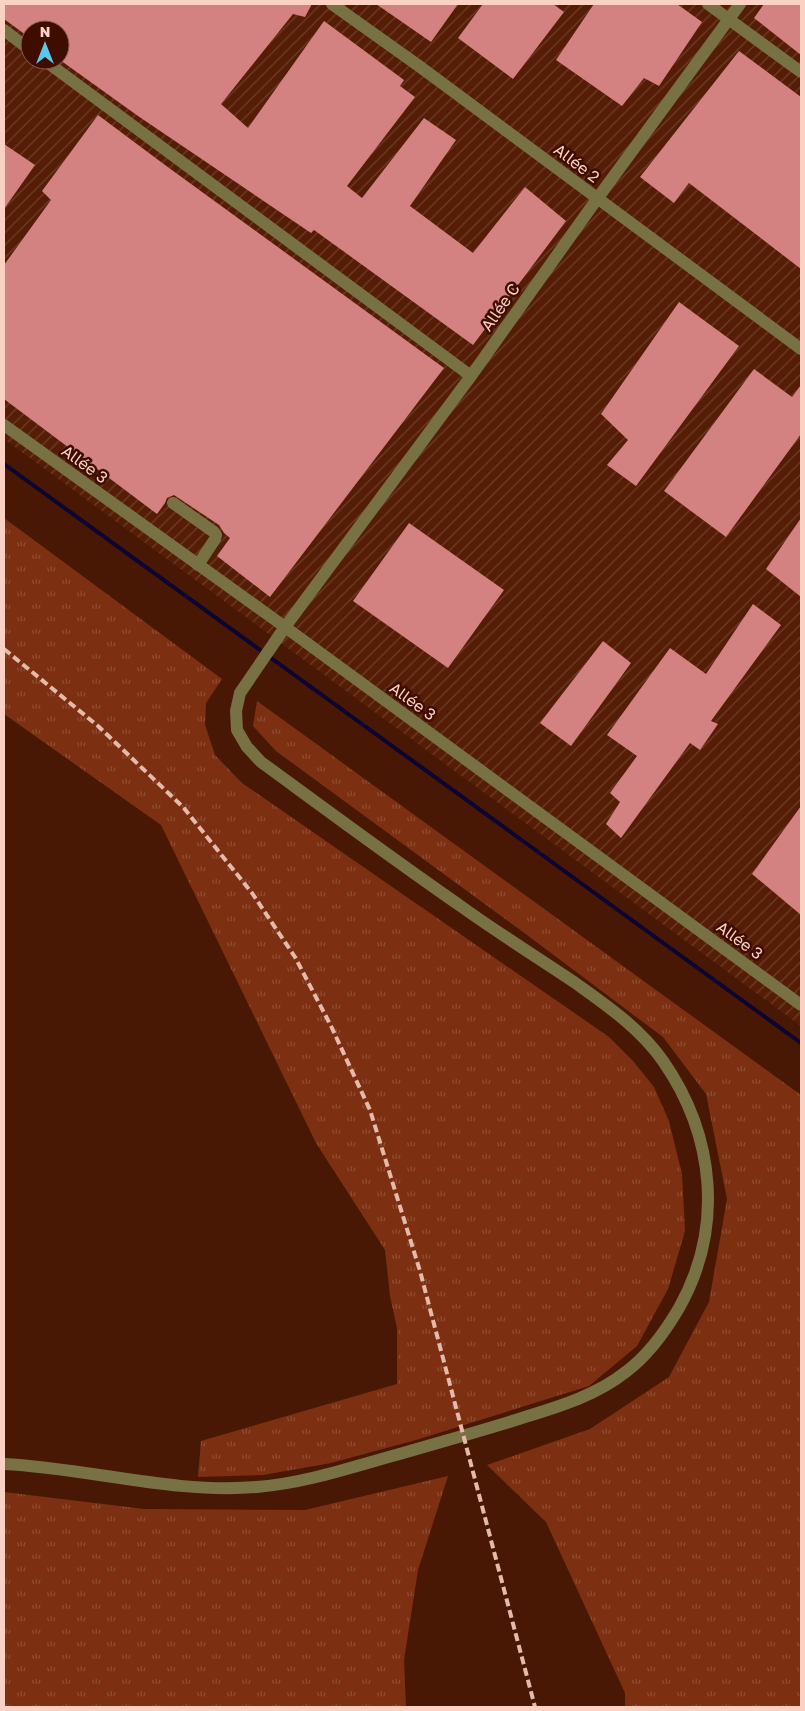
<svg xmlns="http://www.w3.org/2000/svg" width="805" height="1711" viewBox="0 0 805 1711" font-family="'Golos Text',sans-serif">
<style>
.industrial{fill:url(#industrial-furrows);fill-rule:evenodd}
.grass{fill:url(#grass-tufts)}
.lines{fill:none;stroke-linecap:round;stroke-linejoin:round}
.stream{stroke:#0c0432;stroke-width:4}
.building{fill:#d48281}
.minor{stroke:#787144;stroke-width:12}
.rail{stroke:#e4baaa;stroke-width:4;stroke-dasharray:8 4;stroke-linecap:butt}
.labels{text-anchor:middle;stroke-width:5;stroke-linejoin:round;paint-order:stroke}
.street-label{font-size:16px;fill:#fad1c2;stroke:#3e0d00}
</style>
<defs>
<pattern id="industrial-furrows" width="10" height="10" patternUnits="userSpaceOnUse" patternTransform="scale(1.25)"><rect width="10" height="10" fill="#551d06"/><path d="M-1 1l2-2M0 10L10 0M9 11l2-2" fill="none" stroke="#6e3d29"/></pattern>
<pattern id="grass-tufts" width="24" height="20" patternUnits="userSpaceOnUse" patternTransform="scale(1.25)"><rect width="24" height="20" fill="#7c3011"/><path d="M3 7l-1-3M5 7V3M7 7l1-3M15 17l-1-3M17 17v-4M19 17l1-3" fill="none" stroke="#904d32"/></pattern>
</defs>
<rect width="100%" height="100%" fill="#491804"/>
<path class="industrial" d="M4,4H801V1026L4,439ZM30,30H60V60H30Z"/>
<g class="grass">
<polygon points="4,518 222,679 206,703 205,725 215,755 242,783 609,1037 633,1061 654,1087 669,1121 682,1174 685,1231 668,1289 637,1346 589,1386 416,1440 331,1463 263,1475 198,1477 201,1441 397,1384 397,1328 390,1296 385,1250 316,1143 161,825 4,714"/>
<polygon points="257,701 801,1095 801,1707 625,1707 625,1693 546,1522 487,1465 590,1429 669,1377 709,1302 727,1199 706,1094 663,1037 527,935 276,751 253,726"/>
<polygon points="448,1476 418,1570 404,1660 406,1707 4,1707 4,1492 144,1509 305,1510"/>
</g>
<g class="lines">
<polyline class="stream" points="4,464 801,1043"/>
</g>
<g class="building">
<polygon points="4,4 312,4 305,17 293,14 221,104 248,128 324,21 404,80 400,86 415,97 347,186 362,198 424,118 456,140 410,206 473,253 525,187 566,221 473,345 314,230 311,233 138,116 60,60 60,30 30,30 30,38 4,19"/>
<polygon points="376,4 458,4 431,42"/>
<polygon points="483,4 553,4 564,12 513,79 458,38"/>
<polygon points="594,4 677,4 702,22 659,86 644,78 622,106 556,60"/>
<polygon points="764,4 801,4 801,55 754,18"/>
<polygon points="739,51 801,97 801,269 689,183 674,203 640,177"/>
<polygon points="98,115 165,165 444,368 270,597 217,556 230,538 224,533 219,525 174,495 167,498 165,503 157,514 4,399 4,265 51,200 42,191"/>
<polygon points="4,144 35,165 4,209"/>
<polygon points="679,302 739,346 636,486 607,465 628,440 601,414"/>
<polygon points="754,369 792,397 801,385 801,434 726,537 664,491"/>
<polygon points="801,518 801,597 766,569"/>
<polygon points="409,523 504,590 448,668 353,601"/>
<polygon points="753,604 781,625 711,721 718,724 700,750 690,743 621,838 606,824 620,802 610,793 637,756 607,735 670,648 706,674"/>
<polygon points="603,641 631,663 571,746 540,723"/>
<polygon points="801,806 801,915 752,874"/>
</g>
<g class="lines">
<g class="minor">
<polyline points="332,4 419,66 801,349"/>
<polyline points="708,4 801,72"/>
<polyline points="4,30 30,50"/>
<polyline points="44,60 471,376"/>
<polyline points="4,425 285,627 801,1005"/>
<polyline points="173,503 214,532 216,535 215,539 198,565"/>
<path d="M4,1464C88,1468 172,1494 257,1487C307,1483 355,1466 403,1453C444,1441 485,1430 525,1417C561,1406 597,1395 627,1371C648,1355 665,1332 679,1308C724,1228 715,1136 663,1061C640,1028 606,1005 574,982C537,957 498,933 462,907C394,860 328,811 261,762L247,747L237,730L236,711L240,693L285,627L471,376L597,199L740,4"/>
</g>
<polyline class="rail" points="4,649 98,726 183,807 252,893 295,957 331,1026 370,1110 420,1271 535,1707"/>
</g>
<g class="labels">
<g class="street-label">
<text transform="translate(577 163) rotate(37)" y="6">Allée 2</text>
<text transform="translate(500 307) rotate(-55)" y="6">Allée C</text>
<text transform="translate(85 464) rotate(36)" y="6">Allée 3</text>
<text transform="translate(413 701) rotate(36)" y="6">Allée 3</text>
<text transform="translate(740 940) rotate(36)" y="6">Allée 3</text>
</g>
</g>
<rect width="805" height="1711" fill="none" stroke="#fad1c2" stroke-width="10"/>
<g transform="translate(45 45)"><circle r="24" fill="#3e0d00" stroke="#895b4e"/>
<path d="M0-4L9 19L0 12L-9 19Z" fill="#5cc7e8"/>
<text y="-8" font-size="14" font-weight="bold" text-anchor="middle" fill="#fad1c2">N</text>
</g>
</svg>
